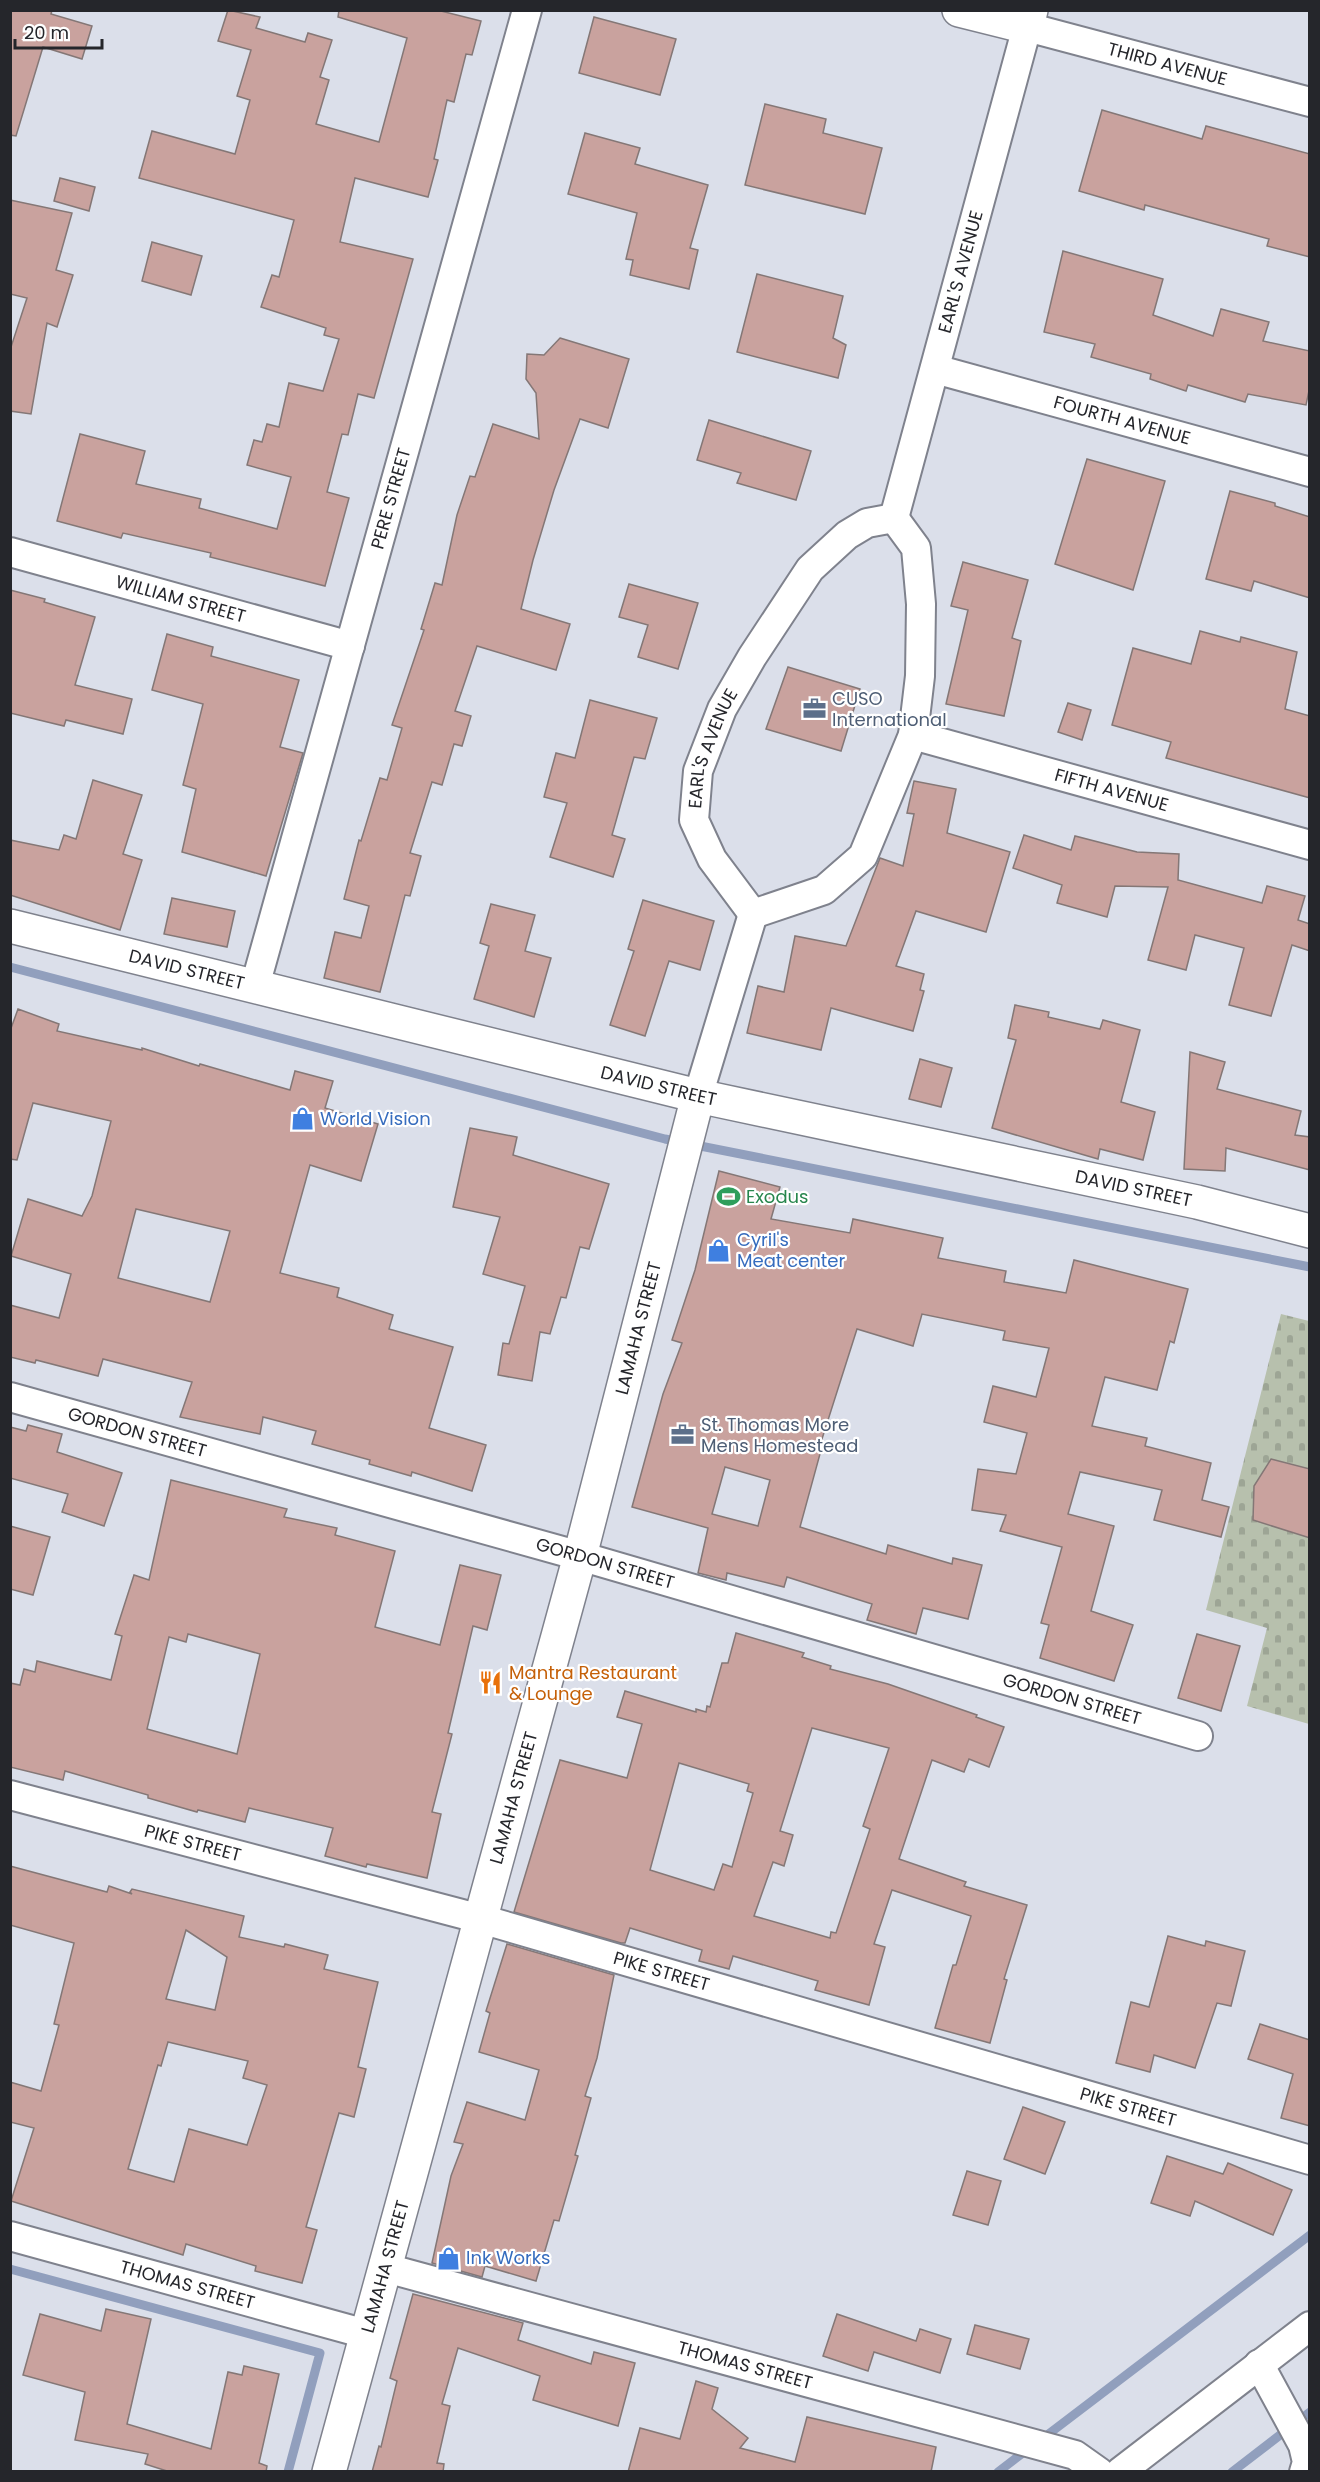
<svg xmlns="http://www.w3.org/2000/svg" width="1320" height="2482" viewBox="0 0 1320 2482" font-family="Poppins,sans-serif">
<style>
.cemetery{fill:url(#cemetery-stones)}
.lines{fill:none;stroke-linecap:round;stroke-linejoin:round}
.stream{stroke:#919fbd;stroke-width:9}
.building{fill:#c9a29e;stroke:#847776;stroke-width:1.5;fill-rule:evenodd}
.minor-casing{stroke:#7f828d;stroke-width:32}
.tertiary-casing{stroke:#7f828d;stroke-width:36}
.primary-casing{stroke:#7f828d;stroke-width:36}
.minor{stroke:#fff;stroke-width:28}
.tertiary{stroke:#fff;stroke-width:33}
.primary{stroke:#fff;stroke-width:33}
.labels{text-anchor:middle;stroke-width:4.5;stroke-linejoin:round;paint-order:stroke}
.street-label{font-size:18px;fill:#25262b;stroke:#fff}
.service-label{font-size:18px;fill:#4e5e75;stroke:#fff;text-anchor:start}
.shop-label{font-size:18px;fill:#366cbe;stroke:#fff;text-anchor:start}
.leisure-label{font-size:18px;fill:#27864d;stroke:#fff;text-anchor:start}
.food-label{font-size:18px;fill:#c56008;stroke:#fff;text-anchor:start}
</style>
<defs>
<pattern id="cemetery-stones" width="16" height="16" patternUnits="userSpaceOnUse" patternTransform="scale(1.5)"><rect width="16" height="16" fill="#b7c0ad"/><path d="M2 7V4a2 2 0 0 1 4 0v3zM10 15v-3a2 2 0 0 1 4 0v3z" fill="#9da595"/></pattern>
</defs>
<rect width="100%" height="100%" fill="#dbdfea"/>
<polygon class="cemetery" points="1281,1314 1309,1321 1309,1724 1247,1706 1267,1628 1206,1610"/>
<g class="lines">
<g class="stream">
<polyline points="10,967 665,1139 1310,1267"/>
<polyline points="10,2269 320,2353 288,2472"/>
<polyline points="1042,2439 1310,2235"/>
<polyline points="998,2472 1028,2449"/>
<polyline points="1232,2472 1310,2412"/>
</g>
</g>
<g class="building">
<polygon points="10,10 52,10 51,14 92,26 82,59 43,47 16,136 10,135"/>
<polygon points="228,10 260,17 256,28 305,42 308,33 332,40 320,77 329,80 316,124 379,142 407,38 338,17 339,10 437,10 481,21 472,55 466,54 454,102 447,100 434,159 438,160 428,197 355,178 340,242 413,259 374,398 358,394 348,435 342,434 327,492 349,498 325,586 210,557 211,553 123,533 121,538 57,521 80,434 145,451 136,484 201,499 199,508 277,529 291,477 247,465 254,440 262,442 267,424 279,427 289,383 323,391 339,339 324,335 326,328 261,307 272,275 279,277 294,220 139,178 152,131 235,154 250,100 237,96 251,50 218,41"/>
<polygon points="594,17 676,39 660,95 579,73"/>
<polygon points="765,104 826,119 823,133 882,148 865,214 745,185"/>
<polygon points="1102,110 1202,139 1206,126 1310,154 1310,257 1267,246 1269,239 1145,205 1144,210 1079,191"/>
<polygon points="585,133 640,148 635,164 708,185 690,248 698,250 689,289 630,275 633,260 626,259 637,213 568,194"/>
<polygon points="60,178 95,187 89,211 54,201"/>
<polygon points="10,200 72,213 56,270 73,275 57,327 47,323 31,414 10,411 10,350 27,298 10,294"/>
<polygon points="152,242 202,256 191,295 142,281"/>
<polygon points="1063,251 1163,279 1153,315 1213,336 1221,309 1269,322 1263,341 1310,351 1310,386 1306,405 1248,394 1245,402 1188,385 1186,391 1150,379 1151,374 1091,357 1095,344 1044,332"/>
<polygon points="757,274 843,296 833,338 846,345 838,378 737,352"/>
<polygon points="560,338 629,359 608,428 580,419 554,490 533,560 521,609 570,624 556,670 477,646 455,711 471,716 462,746 454,744 442,785 432,782 410,853 421,856 410,896 405,895 380,992 324,978 335,932 361,938 369,906 344,899 359,840 361,841 380,778 387,780 402,728 392,725 424,630 421,629 435,583 442,585 457,515 470,476 475,477 493,424 539,439 536,393 526,379 527,354 544,355"/>
<polygon points="709,420 811,451 796,500 737,483 741,473 697,460"/>
<polygon points="1087,459 1165,481 1133,590 1055,564"/>
<polygon points="1230,491 1275,503 1275,506 1310,517 1310,598 1254,581 1251,591 1206,579"/>
<polygon points="963,562 1028,580 1012,638 1021,641 1004,716 946,704 968,610 951,606"/>
<polygon points="629,584 698,603 678,669 638,657 648,625 619,617"/>
<polygon points="10,590 45,599 44,602 95,617 75,685 132,699 123,734 66,720 64,726 10,713"/>
<polygon points="1200,631 1240,642 1241,637 1297,652 1285,709 1310,716 1310,798 1166,758 1171,742 1112,725 1133,648 1191,664"/>
<polygon points="167,634 213,647 211,656 299,680 280,747 303,753 266,876 182,852 196,789 183,785 203,704 152,690"/>
<polygon points="788,667 860,689 841,751 766,729"/>
<polygon points="590,700 657,718 645,759 634,757 612,835 625,839 613,877 550,857 567,803 544,797 556,753 575,758"/>
<polygon points="1068,703 1091,710 1082,740 1058,732"/>
<polygon points="93,780 142,795 123,854 142,860 120,930 10,895 10,840 59,850 64,835 76,839"/>
<polygon points="914,781 956,789 947,833 1010,852 986,932 916,911 896,966 924,974 920,990 924,991 913,1031 831,1008 821,1050 747,1033 758,986 784,992 795,936 846,946 880,858 903,866 914,814 907,813"/>
<polygon points="1024,835 1071,850 1075,836 1137,852 1179,854 1178,880 1262,903 1267,886 1305,896 1298,920 1310,924 1310,951 1292,945 1271,1016 1229,1005 1244,948 1195,935 1186,970 1148,960 1168,887 1115,886 1107,917 1057,903 1062,885 1013,868"/>
<polygon points="172,898 235,911 227,947 164,934"/>
<polygon points="643,900 714,921 700,970 669,961 645,1036 610,1025 634,951 628,949"/>
<polygon points="491,904 535,915 525,951 551,958 534,1017 474,999 489,946 480,943"/>
<polygon points="1015,1005 1049,1012 1048,1017 1100,1029 1103,1020 1140,1030 1121,1102 1155,1112 1143,1160 1100,1149 1098,1159 992,1128 1016,1040 1008,1038"/>
<path d="M18,1009L59,1024L57,1031L142,1050V1048L199,1066L200,1064L290,1090L295,1071L333,1081L325,1108L378,1124L361,1181L310,1165L280,1273L339,1288L337,1297L393,1315L389,1329L453,1347L429,1428L486,1445L472,1491L412,1472L411,1476L369,1464L370,1460L312,1444L316,1431L263,1417L260,1434L180,1417L192,1382L103,1359L98,1376L36,1360L35,1363L10,1357V1305L59,1318L71,1274L11,1256L28,1199L82,1216L92,1196L111,1121L33,1103L17,1160L10,1159V1031ZM136,1209L230,1231L210,1302L118,1278Z"/>
<polygon points="1190,1052 1225,1062 1217,1089 1301,1111 1295,1135 1310,1137 1310,1170 1226,1148 1225,1171 1184,1169"/>
<polygon points="920,1059 952,1068 941,1107 909,1099"/>
<polygon points="470,1128 517,1137 513,1155 609,1184 589,1249 580,1247 566,1298 561,1297 550,1334 540,1332 532,1381 498,1375 503,1343 509,1344 525,1286 483,1274 500,1217 453,1207"/>
<path d="M719,1171L780,1187L771,1219L850,1233L853,1219L943,1238L938,1258L1006,1271L1004,1282L1066,1293L1074,1260L1188,1289L1174,1343L1170,1341L1157,1390L1105,1377L1092,1426L1147,1438L1145,1446L1211,1463L1202,1500L1229,1507L1221,1537L1154,1520L1162,1490L1080,1472L1068,1514L1114,1526L1091,1611L1133,1625L1114,1681L1040,1658L1049,1625L1041,1623L1062,1547L1000,1531L1006,1515L972,1510L978,1469L1016,1474L1027,1433L984,1422L993,1386L1036,1397L1049,1348L1003,1340L1005,1331L922,1314L913,1346L857,1329L821,1442L823,1443L800,1527L886,1554L888,1545L952,1564L953,1558L982,1565L968,1619L923,1608L916,1634L867,1620L872,1604L787,1577L784,1587L727,1573L726,1580L698,1573L708,1528L632,1507L663,1394L682,1343L672,1340L695,1270ZM725,1467L770,1480L758,1526L712,1514Z"/>
<polygon points="28,1425 62,1434 57,1452 122,1473 104,1526 62,1512 68,1494 10,1478 10,1427 26,1431"/>
<polygon points="1271,1459 1310,1469 1310,1538 1253,1520 1254,1486"/>
<path d="M171,1480L287,1509L284,1517L337,1528L335,1535L395,1551L375,1627L440,1645L460,1565L501,1575L487,1630L473,1626L448,1733L452,1734L432,1812L441,1814L427,1878L367,1864L366,1867L325,1856L333,1828L249,1808L245,1822L198,1810L197,1812L148,1798V1795L65,1771L63,1780L10,1767V1683L20,1685L24,1669L35,1672L37,1661L111,1680L122,1636L115,1634L134,1575L149,1580ZM188,1634L260,1654L237,1754L147,1729L169,1637L186,1642Z"/>
<polygon points="10,1526 50,1537 33,1595 10,1589"/>
<path d="M736,1633L804,1653L802,1657L831,1666L830,1669L888,1684L977,1715L976,1717L1004,1727L989,1767L969,1759L964,1772L932,1760L899,1859L966,1882L964,1886L1027,1905L1004,1979L1007,1980L990,2043L935,2028L953,1965H956L971,1916L892,1890L874,1944L885,1947L869,2005L815,1990L818,1981L733,1956L729,1969L699,1961L702,1950L630,1928L625,1943H621L514,1912L560,1760L627,1778L642,1724L617,1717L625,1691L696,1712V1709L706,1712L707,1706L710,1707L722,1663H728ZM812,1728L889,1748L863,1826L870,1829L836,1933L831,1932L830,1938L754,1916L773,1862L784,1866L793,1835L780,1831ZM679,1763L749,1784L747,1791L753,1793L732,1867L723,1864L714,1890L650,1870Z"/>
<polygon points="1197,1634 1240,1646 1221,1711 1178,1698"/>
<path d="M10,1866L107,1892L109,1886L132,1894L130,1892L132,1889L244,1916L239,1937L284,1947L285,1944L328,1955L324,1969L378,1982L358,2067L366,2069L354,2117L339,2113L306,2227L317,2230L302,2283L255,2271L256,2266L186,2244L183,2255L11,2201L34,2128L10,2122V2082L41,2091L59,2025L54,2024L74,1943L10,1925ZM186,1930L227,1957L215,2010L166,1999ZM168,2042L248,2061L243,2078L267,2085L247,2145L189,2129L174,2182L128,2169L158,2065L161,2066Z"/>
<polygon points="1168,1936 1205,1946 1206,1941 1245,1951 1231,2006 1217,2003 1195,2068 1154,2055 1150,2072 1116,2063 1131,2002 1149,2007"/>
<polygon points="507,1944 614,1975 597,2058 585,2096 591,2098 575,2155 578,2156 559,2221 554,2220 536,2281 485,2266 482,2277 432,2263 451,2176 463,2144 454,2142 467,2102 525,2120 539,2070 479,2052 490,2013 486,2011"/>
<polygon points="1260,2024 1310,2040 1310,2126 1281,2118 1293,2074 1248,2059"/>
<polygon points="1023,2107 1065,2122 1045,2174 1004,2159"/>
<polygon points="1167,2156 1223,2174 1228,2163 1292,2190 1273,2235 1195,2201 1190,2216 1151,2203"/>
<polygon points="967,2171 1001,2181 988,2225 953,2215"/>
<polygon points="413,2294 523,2323 518,2340 591,2364 594,2352 635,2363 618,2426 533,2400 540,2376 458,2348 442,2404 450,2406 437,2463 444,2464 443,2472 372,2472 379,2446 381,2447 397,2381 390,2378"/>
<polygon points="106,2309 151,2319 127,2424 211,2449 228,2372 242,2375 244,2366 279,2374 259,2463 267,2466 266,2472 170,2472 145,2464 148,2454 75,2440 85,2392 23,2375 40,2314 101,2331"/>
<polygon points="837,2314 916,2341 920,2329 951,2339 940,2373 874,2352 868,2371 823,2356"/>
<polygon points="975,2325 1029,2339 1020,2369 967,2354"/>
<polygon points="696,2381 718,2388 712,2409 748,2438 740,2448 795,2462 807,2417 936,2447 931,2472 628,2472 640,2428 680,2439"/>
</g>
<g class="lines">
<defs>
<g id="minor">
<path id="s1" d="M935,369L1310,472"/>
<path id="s2" d="M894,518L1027,27L1310,102"/>
<path id="s3" d="M10,552L350,646"/>
<path id="s4" d="M913,735L1310,845"/>
<path id="s5" d="M753,914L712,859L694,820L698,771L722,709L752,657L810,569L847,535L867,523L894,518"/>
<polyline points="753,914 824,890 863,856 913,735 920,676 921,604 916,548 894,518"/>
<path id="s6" d="M255,986L527,10"/>
<polyline points="698,1096 753,914"/>
<path id="s7" d="M10,1397L580,1556L1198,1736"/>
<path id="s8" d="M10,1795L481,1919L1310,2160"/>
<path id="s9" d="M10,2236L366,2334"/>
<path id="s10" d="M386,2268L1075,2455L1099,2472"/>
<polyline points="1259,2364 1303,2445 1307,2462 1304,2472"/>
<polyline points="1120,2472 1310,2326"/>
</g>
<g id="tertiary">
<path id="s11" d="M10,926L698,1096L1197,1202L1310,1231"/>
<path id="s12" d="M329,2472L580,1556L698,1096"/>
</g>
<polyline id="primary" points="959,10 1027,27 1031,10"/>
</defs>
<use href="#minor" class="minor-casing"/>
<use href="#tertiary" class="tertiary-casing"/>
<use href="#primary" class="primary-casing"/>
<use href="#minor" class="minor"/>
<use href="#tertiary" class="tertiary"/>
<use href="#primary" class="primary"/>
</g>
<defs>
<symbol id="office-bare" viewBox="-9 -9 18 18"><path d="M-6-3h4V-5.5h4V-3h4V5H-6ZM-1-4.5V-3h2v-1.5ZM-6 0V1H6V0Z" fill="#5c6f8a" stroke="#fff" stroke-width="2.5" paint-order="stroke"/></symbol>
<symbol id="shop-bare" viewBox="-9 -9 18 18"><path d="M-5-2.5h2.3a2.7 3.5 0 0 1 5.4 0H5L5.5 6h-11ZM-1.5-2.5h3a1.5 2.3 0 0 0-3 0Z" fill="#3f7fe0" stroke="#fff" stroke-width="2.5" paint-order="stroke"/></symbol>
<symbol id="stadium-bare" viewBox="-9 -9 18 18"><path d="M0-5a6.5 5 0 1 0 0 10a6.5 5 0 1 0 0-10ZM-3.5-1.8h7v3.6h-7Z" fill="#2e9e5b" stroke="#fff" stroke-width="2.5" paint-order="stroke"/></symbol>
<symbol id="restaurant-bare" viewBox="-9 -9 18 18"><path d="M-5-6h1v4h1v-4h1v4h1v-4h1v5L-1.5 .5V6h-2V.5L-5-1ZM5-6V6H3V1.5H1.5Q1.5-4 5-6Z" fill="#e8710a" stroke="#fff" stroke-width="2.5" paint-order="stroke"/></symbol>
</defs>
<g fill-rule="evenodd">
<use href="#office-bare" x="798" y="692" width="33" height="33"/>
<use href="#shop-bare" x="286" y="1102" width="33" height="33"/>
<use href="#stadium-bare" x="712" y="1180" width="33" height="33"/>
<use href="#shop-bare" x="702" y="1234" width="33" height="33"/>
<use href="#office-bare" x="666" y="1418" width="33" height="33"/>
<use href="#restaurant-bare" x="474" y="1666" width="33" height="33"/>
<use href="#shop-bare" x="432" y="2242" width="33" height="33"/>
</g>
<g class="labels">
<g class="street-label">
<text dy="6" stroke="none"><textPath href="#s2" startOffset="654">THIRD AVENUE</textPath></text>
<text dy="6" stroke="none"><textPath href="#s2" startOffset="255">EARL'S AVENUE</textPath></text>
<text dy="6" stroke="none"><textPath href="#s1" startOffset="194">FOURTH AVENUE</textPath></text>
<text dy="6" stroke="none"><textPath href="#s6" startOffset="506">PERE STREET</textPath></text>
<text dy="6" stroke="none"><textPath href="#s3" startOffset="177">WILLIAM STREET</textPath></text>
<text dy="6" stroke="none"><textPath href="#s5" startOffset="186">EARL'S AVENUE</textPath></text>
<text dy="6" stroke="none"><textPath href="#s4" startOffset="206">FIFTH AVENUE</textPath></text>
<text dy="6" stroke="none"><textPath href="#s11" startOffset="182">DAVID STREET</textPath></text>
<text dy="6" stroke="none"><textPath href="#s11" startOffset="668">DAVID STREET</textPath></text>
<text dy="6" stroke="none"><textPath href="#s11" startOffset="1154">DAVID STREET</textPath></text>
<text dy="6" stroke="none"><textPath href="#s12" startOffset="1185">LAMAHA STREET</textPath></text>
<text dy="6" stroke="none"><textPath href="#s7" startOffset="132">GORDON STREET</textPath></text>
<text dy="6" stroke="none"><textPath href="#s7" startOffset="618">GORDON STREET</textPath></text>
<text dy="6" stroke="none"><textPath href="#s7" startOffset="1104">GORDON STREET</textPath></text>
<text dy="6" stroke="none"><textPath href="#s12" startOffset="699">LAMAHA STREET</textPath></text>
<text dy="6" stroke="none"><textPath href="#s8" startOffset="189">PIKE STREET</textPath></text>
<text dy="6" stroke="none"><textPath href="#s8" startOffset="675">PIKE STREET</textPath></text>
<text dy="6" stroke="none"><textPath href="#s8" startOffset="1161">PIKE STREET</textPath></text>
<text dy="6" stroke="none"><textPath href="#s12" startOffset="213">LAMAHA STREET</textPath></text>
<text dy="6" stroke="none"><textPath href="#s9" startOffset="184">THOMAS STREET</textPath></text>
<text dy="6" stroke="none"><textPath href="#s10" startOffset="372">THOMAS STREET</textPath></text>
</g>
<g class="service-label">
<text x="832" y="705">CUSO<tspan x="832" dy="21">International</tspan></text>
<text x="701" y="1431">St. Thomas More<tspan x="701" dy="21">Mens Homestead</tspan></text>
</g>
<g class="shop-label">
<text x="320" y="1125">World Vision</text>
<text x="737" y="1246">Cyril's<tspan x="737" dy="21">Meat center</tspan></text>
<text x="466" y="2264">Ink Works</text>
</g>
<g class="leisure-label">
<text x="746" y="1203">Exodus</text>
</g>
<g class="food-label">
<text x="509" y="1679">Mantra Restaurant<tspan x="509" dy="21">&amp; Lounge</tspan></text>
</g>
</g>
<rect width="1320" height="2482" fill="none" stroke="#25262b" stroke-width="24"/>
<path d="M15 39v9h87v-9" fill="none" stroke="#25262b" stroke-width="3"/>
<text x="24" y="39" font-size="18" fill="#25262b" stroke="#ffffff" stroke-width="4.5" paint-order="stroke">20 m</text>
</svg>
